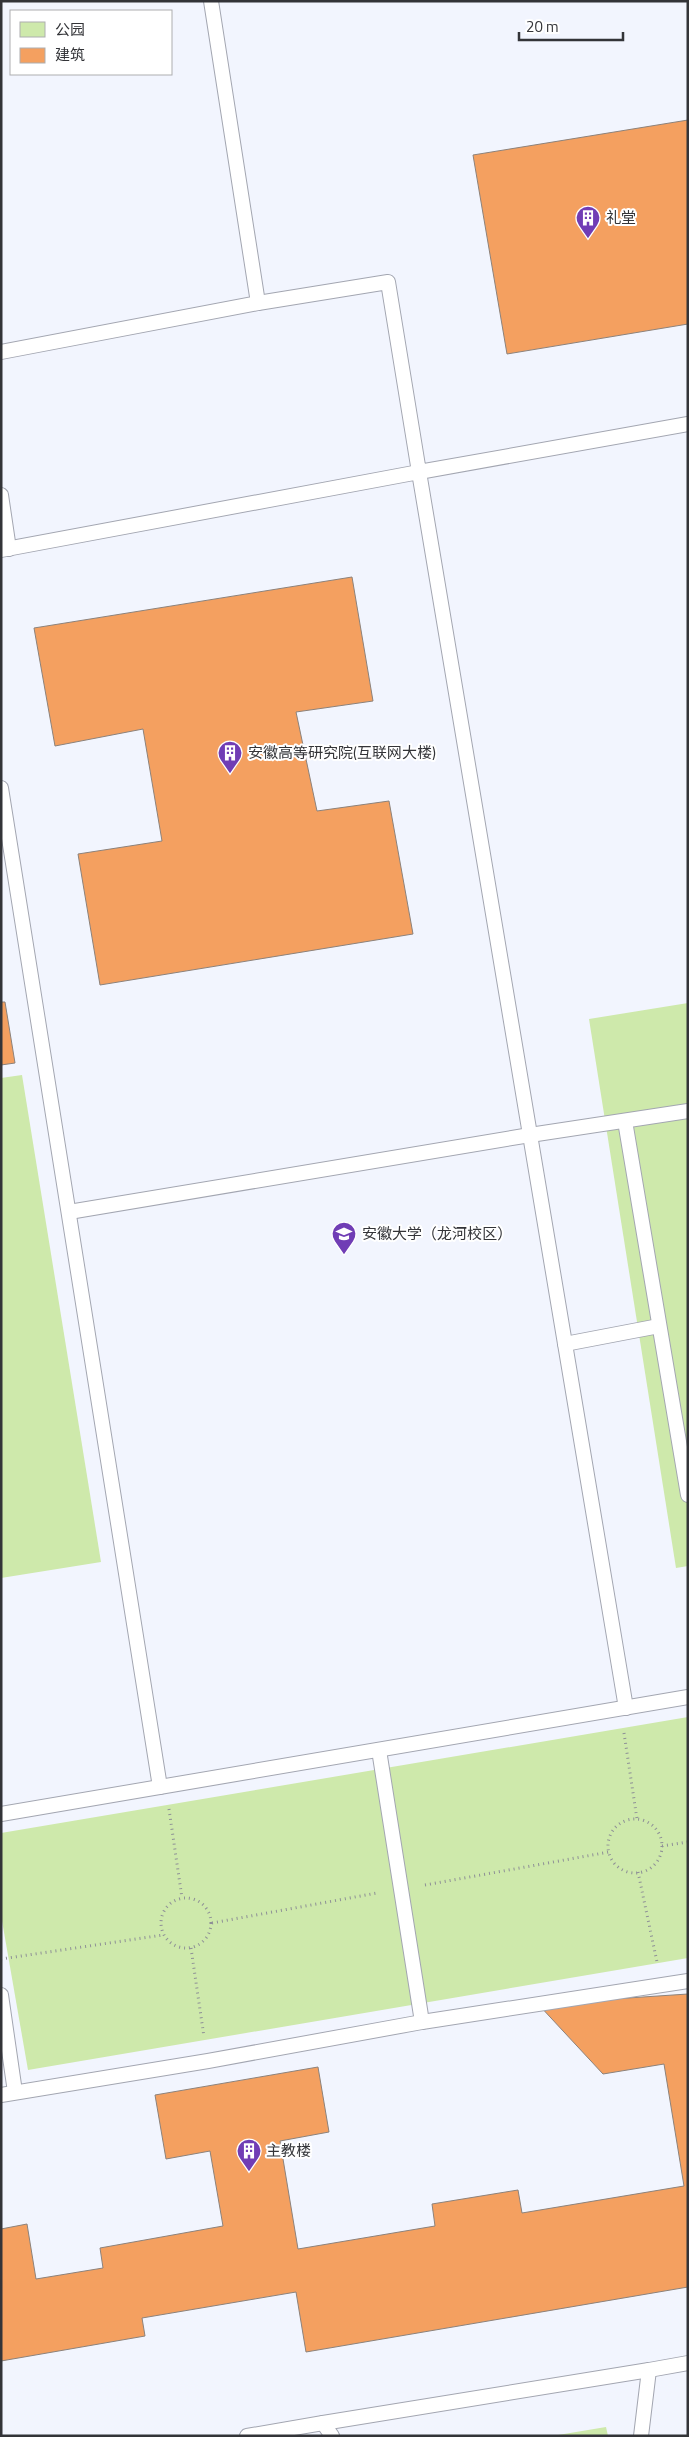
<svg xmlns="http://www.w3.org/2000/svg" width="689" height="2437" viewBox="0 0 689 2437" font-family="'Titillium Web','Noto Sans SC',sans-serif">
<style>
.green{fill:#cee9ab}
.building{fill:#f4a060;stroke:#8c827b}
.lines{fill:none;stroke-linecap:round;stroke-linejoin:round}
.lane-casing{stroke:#a3a6b1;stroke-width:16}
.path{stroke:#8e9096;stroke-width:3;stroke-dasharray:1 4;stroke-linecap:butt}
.lane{stroke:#fff;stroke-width:14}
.labels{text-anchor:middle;stroke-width:4;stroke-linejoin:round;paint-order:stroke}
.poi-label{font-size:15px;fill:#333438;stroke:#fff;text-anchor:start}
</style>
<rect width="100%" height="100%" fill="#f2f5fe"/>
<g class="green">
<polygon points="688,1003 688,1566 676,1568 589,1019"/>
<polygon points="22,1075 101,1562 1,1578 1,1078"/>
<polygon points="688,1717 688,1958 28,2070 1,1915 1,1833"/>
<polygon points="606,2427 608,2436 552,2436"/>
</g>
<g class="building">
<polygon points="688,120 688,324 507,354 473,155"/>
<polygon points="352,577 373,701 296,712 317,811 389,801 413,934 100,985 78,854 162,841 143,729 55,746 34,628"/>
<polygon points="1,1002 5,1002 15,1063 1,1065"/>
<polygon points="688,1994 688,2287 306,2352 296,2292 142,2318 145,2336 1,2361 1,2229 27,2224 36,2279 103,2268 100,2248 223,2226 210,2151 166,2159 155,2095 318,2067 329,2132 280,2141 298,2249 435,2226 432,2204 518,2190 522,2213 684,2186 664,2064 603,2074 538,2004"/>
</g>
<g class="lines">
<defs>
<g id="lane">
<polyline points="258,303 388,282 419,472 688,424"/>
<polyline points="1,352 258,303 211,1"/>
<polyline points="1,495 9,549"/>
<polyline points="1,550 419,472 626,1708"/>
<polyline points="1,788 160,1787"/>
<polyline points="625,1121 688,1495"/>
<polyline points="69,1212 530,1135 688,1111"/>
<polyline points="565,1344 659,1326"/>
<polyline points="379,1750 422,2022"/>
<polyline points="1,1814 688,1697"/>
<polyline points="1,1995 15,2092"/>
<polyline points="1,2095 208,2061 422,2022 688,1981"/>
<polyline points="649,2370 688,2363"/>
<polyline points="247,2436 323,2423"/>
<polyline points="332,2436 323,2423 649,2370 641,2436"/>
</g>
</defs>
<use href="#lane" class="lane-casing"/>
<g class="path">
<polyline points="624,1733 637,1819"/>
<polyline points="169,1809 182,1898"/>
<circle cx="635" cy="1846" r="27"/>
<polyline points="662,1846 688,1842"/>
<polyline points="638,1872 657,1962"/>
<polyline points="425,1885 609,1852"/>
<circle cx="186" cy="1923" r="25"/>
<polyline points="212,1923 377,1893"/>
<polyline points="191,1948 204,2037"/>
<polyline points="1,1959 163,1935"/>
</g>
<use href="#lane" class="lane"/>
</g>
<defs>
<symbol id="building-pin" viewBox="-11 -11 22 30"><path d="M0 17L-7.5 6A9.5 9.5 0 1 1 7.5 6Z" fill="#703db5" stroke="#fff"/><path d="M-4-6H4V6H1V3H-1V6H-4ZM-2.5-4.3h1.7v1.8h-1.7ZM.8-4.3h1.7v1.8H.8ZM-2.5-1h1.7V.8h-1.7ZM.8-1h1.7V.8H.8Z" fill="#fff"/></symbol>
<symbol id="university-pin" viewBox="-11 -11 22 30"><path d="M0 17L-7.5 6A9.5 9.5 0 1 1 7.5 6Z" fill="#703db5" stroke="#fff"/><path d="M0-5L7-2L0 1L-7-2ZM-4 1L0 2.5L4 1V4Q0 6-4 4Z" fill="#fff"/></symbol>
</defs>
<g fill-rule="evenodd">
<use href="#building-pin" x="574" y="204" width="28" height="38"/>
<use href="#building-pin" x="216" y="739" width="28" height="38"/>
<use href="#university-pin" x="330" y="1220" width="28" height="38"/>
<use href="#building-pin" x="235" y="2137" width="28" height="38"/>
</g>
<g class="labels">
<g class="poi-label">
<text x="606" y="223">礼堂</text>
<text x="248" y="758">安徽高等研究院(互联网大楼)</text>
<text x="362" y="1239">安徽大学（龙河校区）</text>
<text x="266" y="2156">主教楼</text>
</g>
</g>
<rect width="689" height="2437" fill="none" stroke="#333438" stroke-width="5"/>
<rect x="10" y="10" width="162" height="65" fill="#ffffff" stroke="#adaeaf"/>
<rect x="20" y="22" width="25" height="15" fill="#cee9ab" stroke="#adaeaf"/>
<text x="55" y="35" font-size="15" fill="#333438">公园</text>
<rect x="20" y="48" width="25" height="15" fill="#f4a060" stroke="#adaeaf"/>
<text x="55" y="60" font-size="15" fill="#333438">建筑</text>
<path d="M519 32v8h104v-8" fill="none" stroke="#333438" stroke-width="2.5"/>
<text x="526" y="32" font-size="15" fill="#333438" stroke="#ffffff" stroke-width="4" paint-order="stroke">20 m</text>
</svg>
